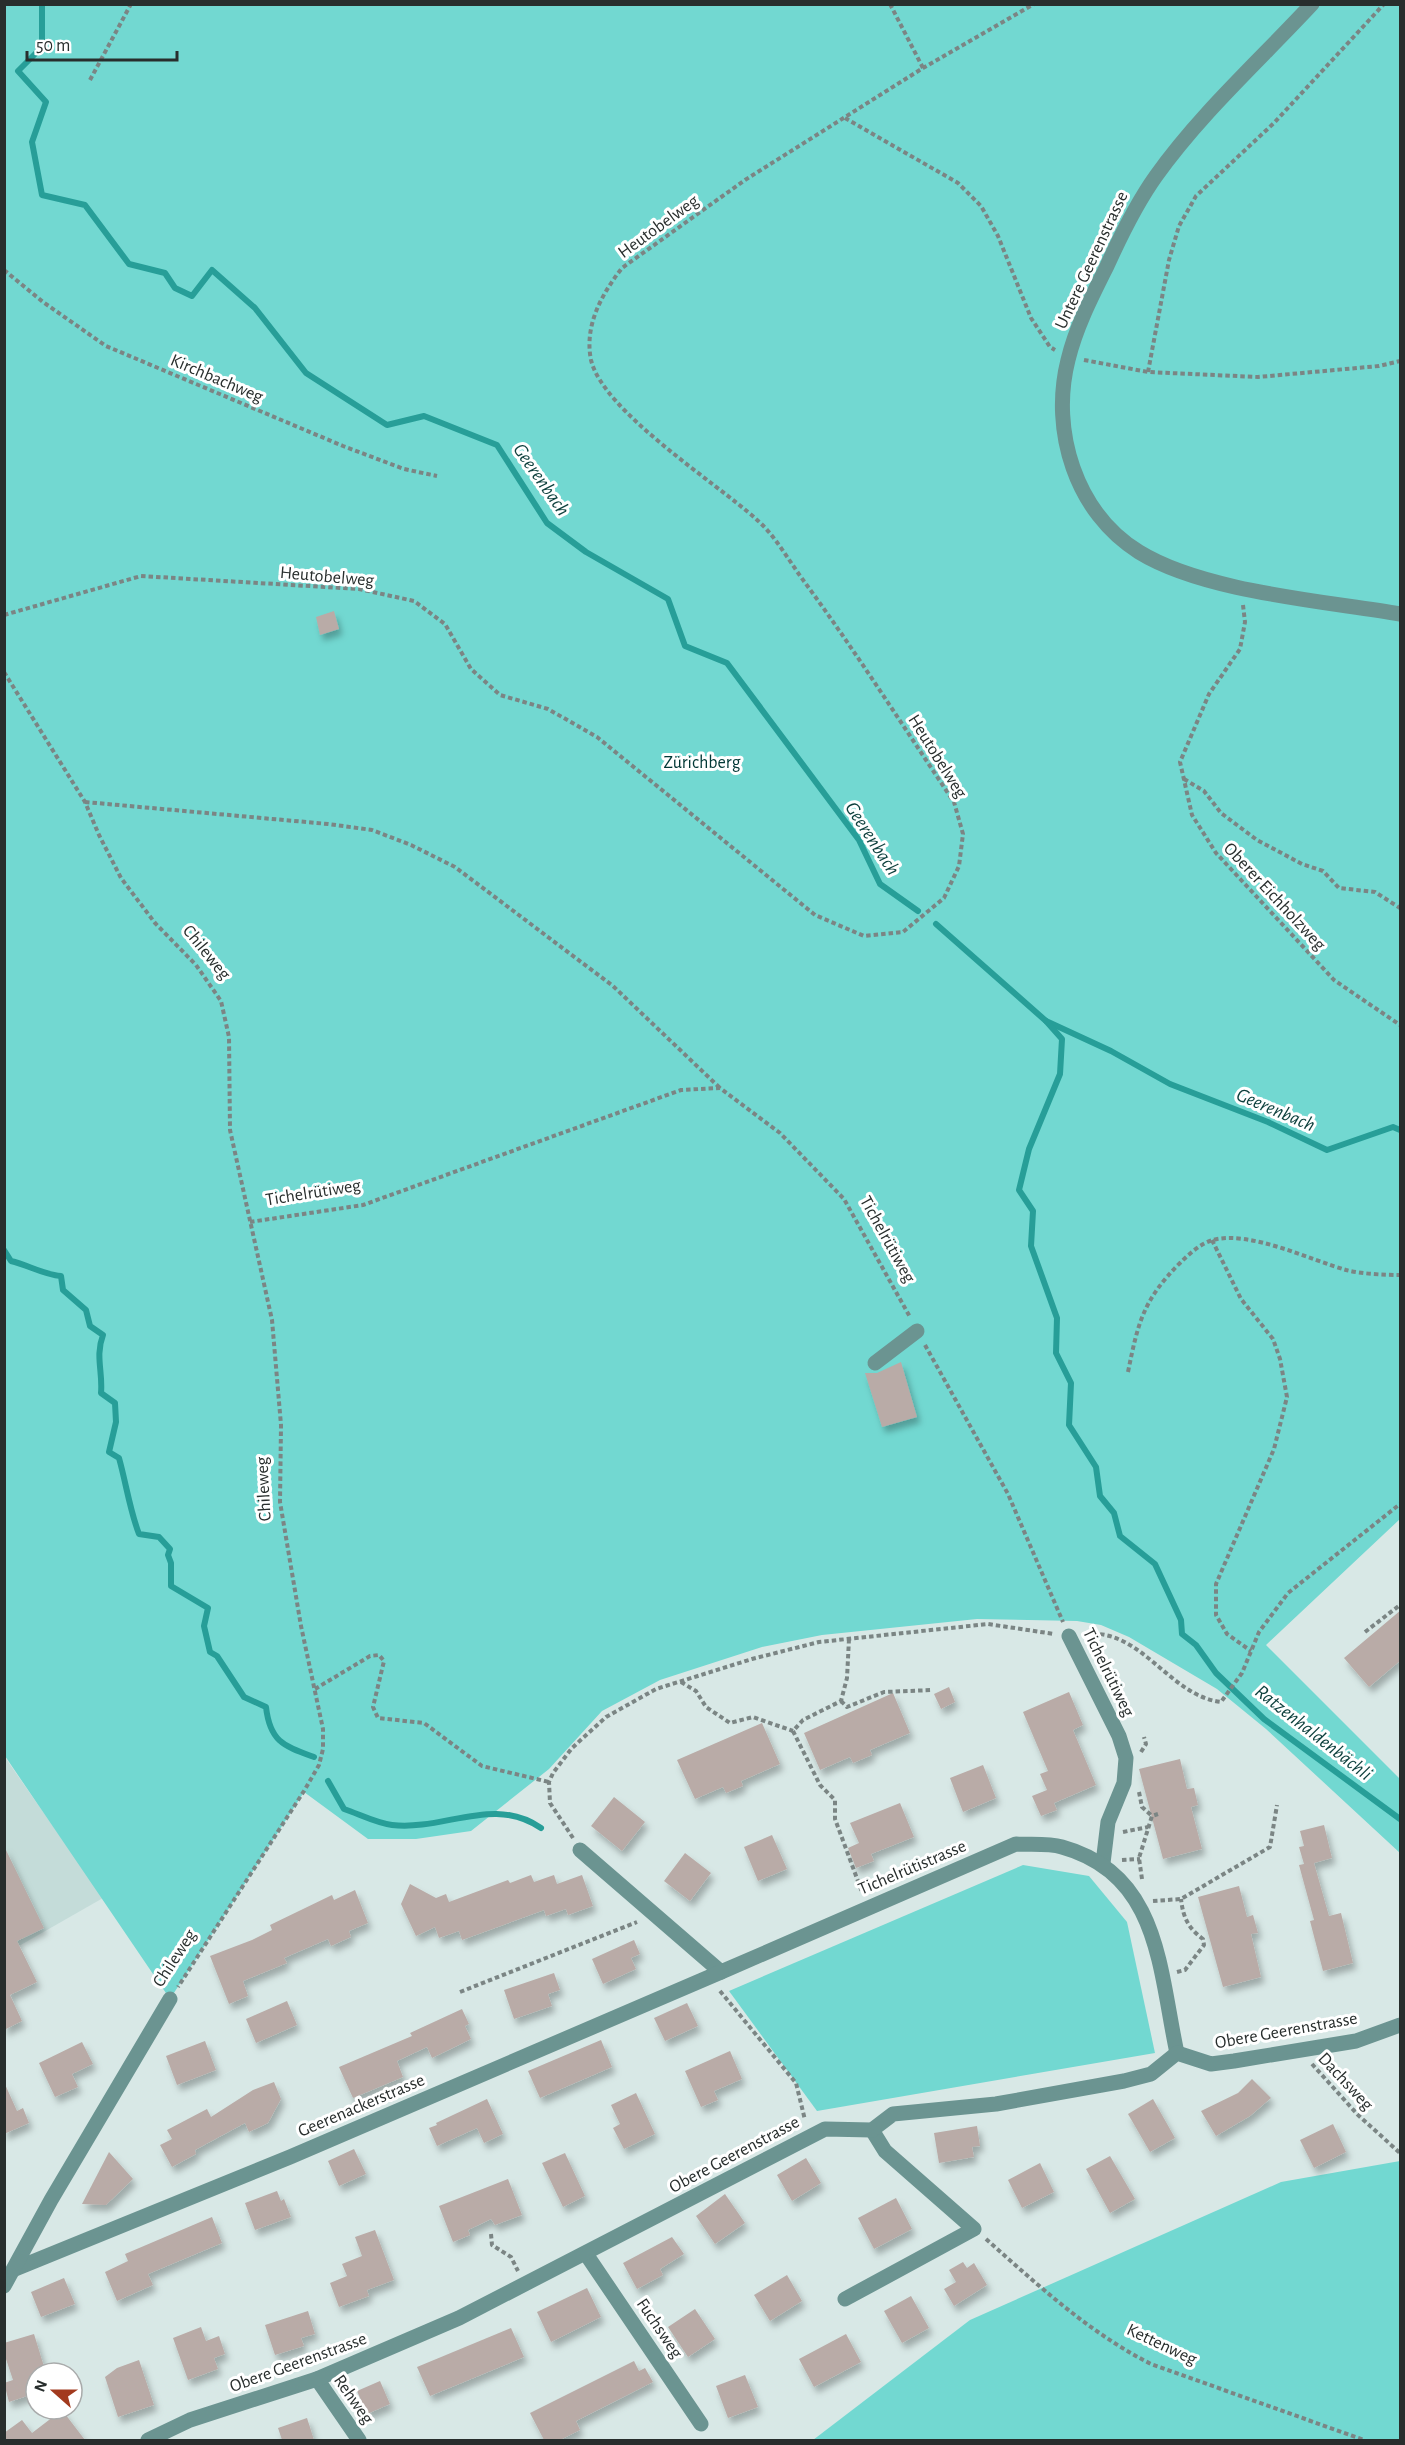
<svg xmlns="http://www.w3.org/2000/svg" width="1405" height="2445" viewBox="0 0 1405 2445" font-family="'Alegreya Sans',sans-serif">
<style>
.built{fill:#c4dcd9}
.green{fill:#72d8d1}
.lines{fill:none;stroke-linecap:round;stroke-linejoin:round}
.stream{stroke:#279e98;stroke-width:6}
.building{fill:#b9aba7;filter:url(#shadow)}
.path{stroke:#7b8584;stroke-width:4;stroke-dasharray:4.5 3;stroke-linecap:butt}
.minor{stroke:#6b9491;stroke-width:15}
.labels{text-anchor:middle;stroke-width:6;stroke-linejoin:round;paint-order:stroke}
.street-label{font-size:18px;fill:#282e2d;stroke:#fff}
.park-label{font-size:18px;fill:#013735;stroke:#fff}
.water-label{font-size:20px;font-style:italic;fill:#0c3f3c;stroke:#fff}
</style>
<defs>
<filter id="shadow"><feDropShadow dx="3.5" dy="6" stdDeviation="3" flood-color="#0004"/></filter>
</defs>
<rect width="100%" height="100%" fill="#d8e8e6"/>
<polygon class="built" points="4,1756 103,1898 5,1954 4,1954"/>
<g class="green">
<polygon points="4,5 1400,5 1400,1519 1266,1645 1400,1779 1400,1853 1266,1729 1217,1689 1129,1637 1101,1625 1077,1621 977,1619 822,1635 762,1647 660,1680 602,1711 549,1769 471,1831 416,1839 368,1839 304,1792 170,1999 5,1756"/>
<polygon points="1023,1865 1089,1876 1127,1922 1155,2053 817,2111 729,1991"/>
<polygon points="1400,2161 1400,2440 813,2440 970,2320 1281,2182"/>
</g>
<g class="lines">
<g class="stream">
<polyline points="42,4 42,47 18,71 46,102 32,142 42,195 85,205 129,264 165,273 175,288 192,296 212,270 255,308 306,373 387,425 424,416 497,445 547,523 586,552 668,599 685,646 727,663 859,840 880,884 918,911"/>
<polyline points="936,924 1046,1021 1111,1051 1170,1084 1268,1122 1327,1150 1393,1127 1400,1130"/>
<polyline points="1046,1021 1062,1039 1060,1074 1029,1149 1019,1190 1033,1211 1031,1246 1057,1318 1056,1353 1071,1383 1069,1425 1096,1467 1100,1496 1114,1513 1120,1536 1155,1564 1181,1620 1182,1634 1196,1645 1216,1673 1264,1719 1400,1819"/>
<path d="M4,1250L11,1261C28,1265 44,1275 61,1276L63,1290L86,1310L90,1326L103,1335C95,1356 103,1372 101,1393L115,1403L116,1422L109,1452L119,1458C126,1483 130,1511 139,1534L159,1537L170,1549L168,1555L171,1563V1586L208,1608L204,1626L210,1652L217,1656L244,1697L266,1707C270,1742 284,1746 314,1757"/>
<path d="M328,1781L344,1809C359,1814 376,1823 392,1825C445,1831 493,1795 541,1828"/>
</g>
</g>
<g class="building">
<polygon points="334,611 339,629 320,635 316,617"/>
<polygon points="901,1362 917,1417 882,1427 865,1373 877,1373"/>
<polygon points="1401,1610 1401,1660 1369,1687 1344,1658"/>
<polygon points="949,1687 955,1702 941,1709 934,1694"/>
<polygon points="1069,1692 1083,1725 1073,1730 1096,1785 1054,1803 1057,1810 1041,1816 1032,1796 1047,1790 1040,1774 1048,1771 1023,1712"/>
<polygon points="893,1693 910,1733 870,1750 872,1755 853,1763 850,1757 820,1770 804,1733"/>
<polygon points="762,1723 780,1764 741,1781 743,1786 726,1793 723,1787 695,1799 677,1760"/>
<polygon points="1180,1759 1187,1789 1194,1788 1198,1805 1191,1807 1202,1849 1163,1859 1139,1769"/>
<polygon points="983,1765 996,1798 963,1812 950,1778"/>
<polygon points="614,1797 645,1822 622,1851 591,1826"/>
<polygon points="900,1803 914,1837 871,1854 874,1861 856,1868 848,1848 859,1843 850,1823"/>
<polygon points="1324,1825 1332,1858 1314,1863 1329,1916 1341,1913 1353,1963 1323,1971 1310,1921 1314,1920 1299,1865 1304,1864 1299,1847 1304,1846 1300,1831"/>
<polygon points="772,1835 787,1869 758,1881 744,1847"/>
<polygon points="4,1846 44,1928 17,1941 37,1982 10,1995 22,2021 4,2030"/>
<polygon points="685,1853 711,1873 690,1901 664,1881"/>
<polygon points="531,1875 534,1882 554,1875 557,1884 582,1875 593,1906 568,1915 566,1909 546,1916 544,1910 462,1940 459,1931 439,1938 435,1927 416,1936 401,1904 410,1884 436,1898 446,1894 449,1902 508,1880 510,1883"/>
<polygon points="1239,1886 1247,1917 1253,1915 1258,1933 1251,1934 1261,1977 1223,1987 1198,1897"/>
<polygon points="355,1890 368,1923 349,1931 351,1937 331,1946 328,1939 284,1958 287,1963 243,1981 248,1996 229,2004 210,1956 252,1940 272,1930 270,1925 332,1895 334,1900"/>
<polygon points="634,1940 640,1954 631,1958 636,1969 603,1984 592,1959"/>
<polygon points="554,1973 560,1990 548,1994 552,2006 514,2019 504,1990"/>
<polygon points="287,2001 297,2025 256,2043 246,2019"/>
<polygon points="687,2003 698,2026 665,2041 654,2018"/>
<polygon points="462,2009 469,2024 465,2026 471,2039 432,2058 427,2047 397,2061 403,2077 353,2098 339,2067 412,2036 410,2033"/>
<polygon points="601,2040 612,2067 540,2098 528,2071"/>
<polygon points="205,2041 216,2070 177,2085 166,2056"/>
<polygon points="82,2042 93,2064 72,2074 78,2087 55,2097 39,2063"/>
<polygon points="730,2051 742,2079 714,2091 718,2100 701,2107 685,2071"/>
<polygon points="1252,2079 1271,2098 1250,2116 1216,2136 1201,2111 1238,2093"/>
<polygon points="4,2082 17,2111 23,2108 29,2123 4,2134"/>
<polygon points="274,2082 281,2099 268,2123 249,2132 245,2123 195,2150 196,2154 172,2167 160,2145 172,2139 167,2130 207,2109 211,2117 253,2090"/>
<polygon points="636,2093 655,2134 624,2149 613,2128 620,2124 611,2105"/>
<polygon points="487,2099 503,2134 484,2143 477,2128 437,2146 429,2128 437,2125 436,2123"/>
<polygon points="1153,2099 1175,2138 1150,2152 1128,2114"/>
<polygon points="1333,2124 1346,2152 1314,2168 1300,2140"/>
<polygon points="977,2126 980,2146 972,2147 974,2157 939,2163 934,2133"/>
<polygon points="354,2149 366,2174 339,2186 328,2161"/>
<polygon points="109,2152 133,2179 106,2205 82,2204"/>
<polygon points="565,2153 585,2196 563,2207 542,2163"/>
<polygon points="1110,2156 1135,2199 1110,2213 1086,2169"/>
<polygon points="806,2158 821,2183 792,2201 777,2175"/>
<polygon points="1040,2163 1054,2192 1022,2208 1008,2180"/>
<polygon points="508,2179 522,2215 495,2225 491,2219 468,2230 470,2235 453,2242 439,2206"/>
<polygon points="277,2191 281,2201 284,2199 291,2217 255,2230 245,2203"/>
<polygon points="725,2194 745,2223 715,2244 696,2216"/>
<polygon points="896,2198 912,2229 874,2249 858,2218"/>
<polygon points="212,2217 222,2243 148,2274 153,2285 117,2301 105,2272 128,2261 125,2254"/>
<polygon points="375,2230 394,2280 367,2290 369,2296 339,2307 330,2283 347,2276 342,2264 362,2256 355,2237"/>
<polygon points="672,2237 684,2254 660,2269 663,2275 637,2289 623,2263"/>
<polygon points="963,2262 967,2268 974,2263 987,2285 954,2306 944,2289 956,2282 949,2270"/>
<polygon points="787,2275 802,2301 770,2321 754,2295"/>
<polygon points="64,2278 75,2304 41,2317 31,2292"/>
<polygon points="587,2288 601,2317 551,2342 537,2312"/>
<polygon points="911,2296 929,2328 902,2343 884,2311"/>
<polygon points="695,2309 715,2339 688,2357 668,2327"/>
<polygon points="308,2311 315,2334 301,2338 304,2346 275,2355 265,2325"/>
<polygon points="201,2327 206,2341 219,2336 225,2354 214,2358 218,2369 188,2380 173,2338"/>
<polygon points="511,2328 524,2357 430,2396 417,2367"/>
<polygon points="34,2334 46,2373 36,2373 36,2393 9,2402 4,2383 13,2380 4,2353 4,2343"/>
<polygon points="846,2334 861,2362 814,2387 799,2359"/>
<polygon points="139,2360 154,2405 118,2417 105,2377 117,2368"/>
<polygon points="634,2361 639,2371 645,2368 653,2382 576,2421 580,2430 560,2440 544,2440 530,2413"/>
<polygon points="745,2375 758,2407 728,2418 716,2386"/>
<polygon points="380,2381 390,2404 367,2414 357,2391"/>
<polygon points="62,2410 85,2440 4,2440 4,2433 22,2420 32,2433"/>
<polygon points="307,2418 314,2440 282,2440 278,2428"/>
</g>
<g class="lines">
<g class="path">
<polyline points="890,4 923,68"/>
<polyline points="90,80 131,4"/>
<polyline points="845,118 958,183 981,206 998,236 1031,318 1050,347 1055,350"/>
<polyline points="4,270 43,302 106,346 343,446 404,469 437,476"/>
<polyline points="1084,360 1148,372 1258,377 1379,366 1400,361"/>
<polyline points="1148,372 1169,260 1179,226 1196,196 1274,123 1384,4"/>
<polyline points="1243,605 1245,622 1240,649 1209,694 1180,762 1192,815 1216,853 1334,980 1400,1025"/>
<path d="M4,615L141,576L359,589L414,601L445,624L471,669L500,695L548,709L597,737L815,915L864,936L903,932L944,898L959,866L963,834L954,802C905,729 858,655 806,584C790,563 776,536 756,519C715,482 603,411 591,360C584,325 602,294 622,268L745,180L923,68L1034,4"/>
<polyline points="4,672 85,802 99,835 121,878 155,923 196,965 221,1001 229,1037 230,1130 272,1320 281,1425 280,1502 301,1626 323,1729 323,1749 319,1765 304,1791 178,1987"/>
<polyline points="1184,779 1204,791 1221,813 1257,840 1302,864 1323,871 1339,888 1375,892 1400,908"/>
<polyline points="85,802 328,824 372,830 411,845 455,867 613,986 720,1088"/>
<polyline points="250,1222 363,1205 681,1090 720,1088 780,1133 844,1199 910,1317"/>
<polyline points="1212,1240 1241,1299 1273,1339 1280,1359 1287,1397 1274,1449 1216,1584 1216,1615 1227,1634 1251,1651"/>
<polyline points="925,1345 1008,1494 1063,1622"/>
<path d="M1128,1372C1138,1323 1143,1300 1180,1263C1189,1254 1201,1243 1213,1240C1249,1230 1311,1260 1346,1270C1362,1274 1384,1275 1400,1275"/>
<polyline points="1365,1632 1400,1605"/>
<path d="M1085,1634C1142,1628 1169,1696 1221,1702L1242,1673L1259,1632L1288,1593L1400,1504"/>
<polyline points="849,1639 847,1678 841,1701 803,1720 793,1731 820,1785 835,1800 835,1819 862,1892"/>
<polyline points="681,1682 696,1691 706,1707 730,1723 753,1717 793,1731"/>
<polyline points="315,1689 370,1656 379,1655 384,1661 373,1707 378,1718 424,1723 482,1766 549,1782"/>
<polyline points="841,1701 847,1707 884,1692 933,1690"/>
<polyline points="1141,1752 1146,1744 1144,1737"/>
<polyline points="1139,1792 1142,1807 1152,1816"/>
<polyline points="1123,1832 1148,1827"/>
<polyline points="573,1838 550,1803 549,1782 553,1773 572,1748 606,1717 656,1689 752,1659 819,1642 988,1624 1054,1634"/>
<polyline points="1122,1860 1140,1859"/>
<polyline points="1142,1879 1139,1858 1152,1816 1158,1814"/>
<polyline points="1153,1901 1181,1899 1270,1847 1277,1805"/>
<path d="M1177,1972L1185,1970L1204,1945L1203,1939C1188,1928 1183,1917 1181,1899"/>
<polyline points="720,1991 796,2083 805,2120"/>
<polyline points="460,1992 637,1922"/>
<polyline points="1312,2064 1358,2115 1400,2153"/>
<polyline points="491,2234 492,2245 511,2257 518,2271"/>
<path d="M986,2239C1038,2285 1088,2332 1151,2364L1364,2440"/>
</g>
<g class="minor">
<path d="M1312,4C1260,60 1200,114 1156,176C1136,204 1121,235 1107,266C1092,296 1076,327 1068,360C1050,431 1076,513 1139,552C1204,592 1324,601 1400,614"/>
<polyline points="875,1363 917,1331"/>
<polyline points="1069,1636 1119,1736 1126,1758 1124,1783 1108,1822 1103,1863"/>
<path d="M580,1850L721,1972L1016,1844C1031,1845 1048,1843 1062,1847C1160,1874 1159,1970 1177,2053"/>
<polyline points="586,2254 701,2424"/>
<polyline points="15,2269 290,2157 721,1972"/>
<polyline points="4,2286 51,2200 170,1999"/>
<polyline points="845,2299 974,2229 885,2151 872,2130"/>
<polyline points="317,2379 359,2440"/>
<polyline points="148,2440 190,2420 317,2379 459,2318 825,2129 872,2130 893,2114 996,2104 1124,2081 1151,2074 1177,2053 1211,2064 1234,2061 1356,2041 1400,2025"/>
</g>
</g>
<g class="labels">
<g class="street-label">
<text transform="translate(658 226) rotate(-36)" y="6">Heutobelweg</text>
<text transform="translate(1091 260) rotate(-65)" y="6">Untere Geerenstrasse</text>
<text transform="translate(217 378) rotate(23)" y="6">Kirchbachweg</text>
<text transform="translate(327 576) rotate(5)" y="6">Heutobelweg</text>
<text transform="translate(938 756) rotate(58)" y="6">Heutobelweg</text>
<text transform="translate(1275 896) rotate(47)" y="6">Oberer Eichholzweg</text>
<text transform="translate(207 952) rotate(51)" y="6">Chileweg</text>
<text transform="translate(313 1192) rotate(-9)" y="6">Tichelrütiweg</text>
<text transform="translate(888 1239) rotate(61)" y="6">Tichelrütiweg</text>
<text transform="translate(263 1489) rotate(-93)" y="6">Chileweg</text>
<text transform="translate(1109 1672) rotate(64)" y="6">Tichelrütiweg</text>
<text transform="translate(912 1867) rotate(-23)" y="6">Tichelrütistrasse</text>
<text transform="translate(174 1958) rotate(-57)" y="6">Chileweg</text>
<text transform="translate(1286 2030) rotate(-10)" y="6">Obere Geerenstrasse</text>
<text transform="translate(1346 2081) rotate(47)" y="6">Dachsweg</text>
<text transform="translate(361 2105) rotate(-23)" y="6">Geerenackerstrasse</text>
<text transform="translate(734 2154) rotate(-28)" y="6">Obere Geerenstrasse</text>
<text transform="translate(660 2328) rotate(56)" y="6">Fuchsweg</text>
<text transform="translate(1162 2344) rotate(25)" y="6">Kettenweg</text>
<text transform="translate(298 2362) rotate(-20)" y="6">Obere Geerenstrasse</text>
<text transform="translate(354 2399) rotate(55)" y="6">Rehweg</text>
</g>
<g class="park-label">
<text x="702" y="768">Zürichberg</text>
</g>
<g class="water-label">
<text transform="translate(542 479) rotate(55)" y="7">Geerenbach</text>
<text transform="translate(873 838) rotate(57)" y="7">Geerenbach</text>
<text transform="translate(1276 1109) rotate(23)" y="7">Geerenbach</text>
<text transform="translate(1314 1732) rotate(38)" y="7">Ratzenhaldenbächli</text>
</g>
</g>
<rect width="1405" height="2445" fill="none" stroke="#282e2d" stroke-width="12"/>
<g transform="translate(54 2391) rotate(291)"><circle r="28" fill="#ffffff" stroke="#a9abab" stroke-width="1.5"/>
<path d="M0-4.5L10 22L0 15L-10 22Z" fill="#a23a1e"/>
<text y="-9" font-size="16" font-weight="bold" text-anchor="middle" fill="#282e2d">N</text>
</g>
<path d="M27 51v9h150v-9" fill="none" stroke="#282e2d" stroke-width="3"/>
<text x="36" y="51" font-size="18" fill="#282e2d" stroke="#ffffff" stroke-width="4.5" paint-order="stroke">50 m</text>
</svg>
